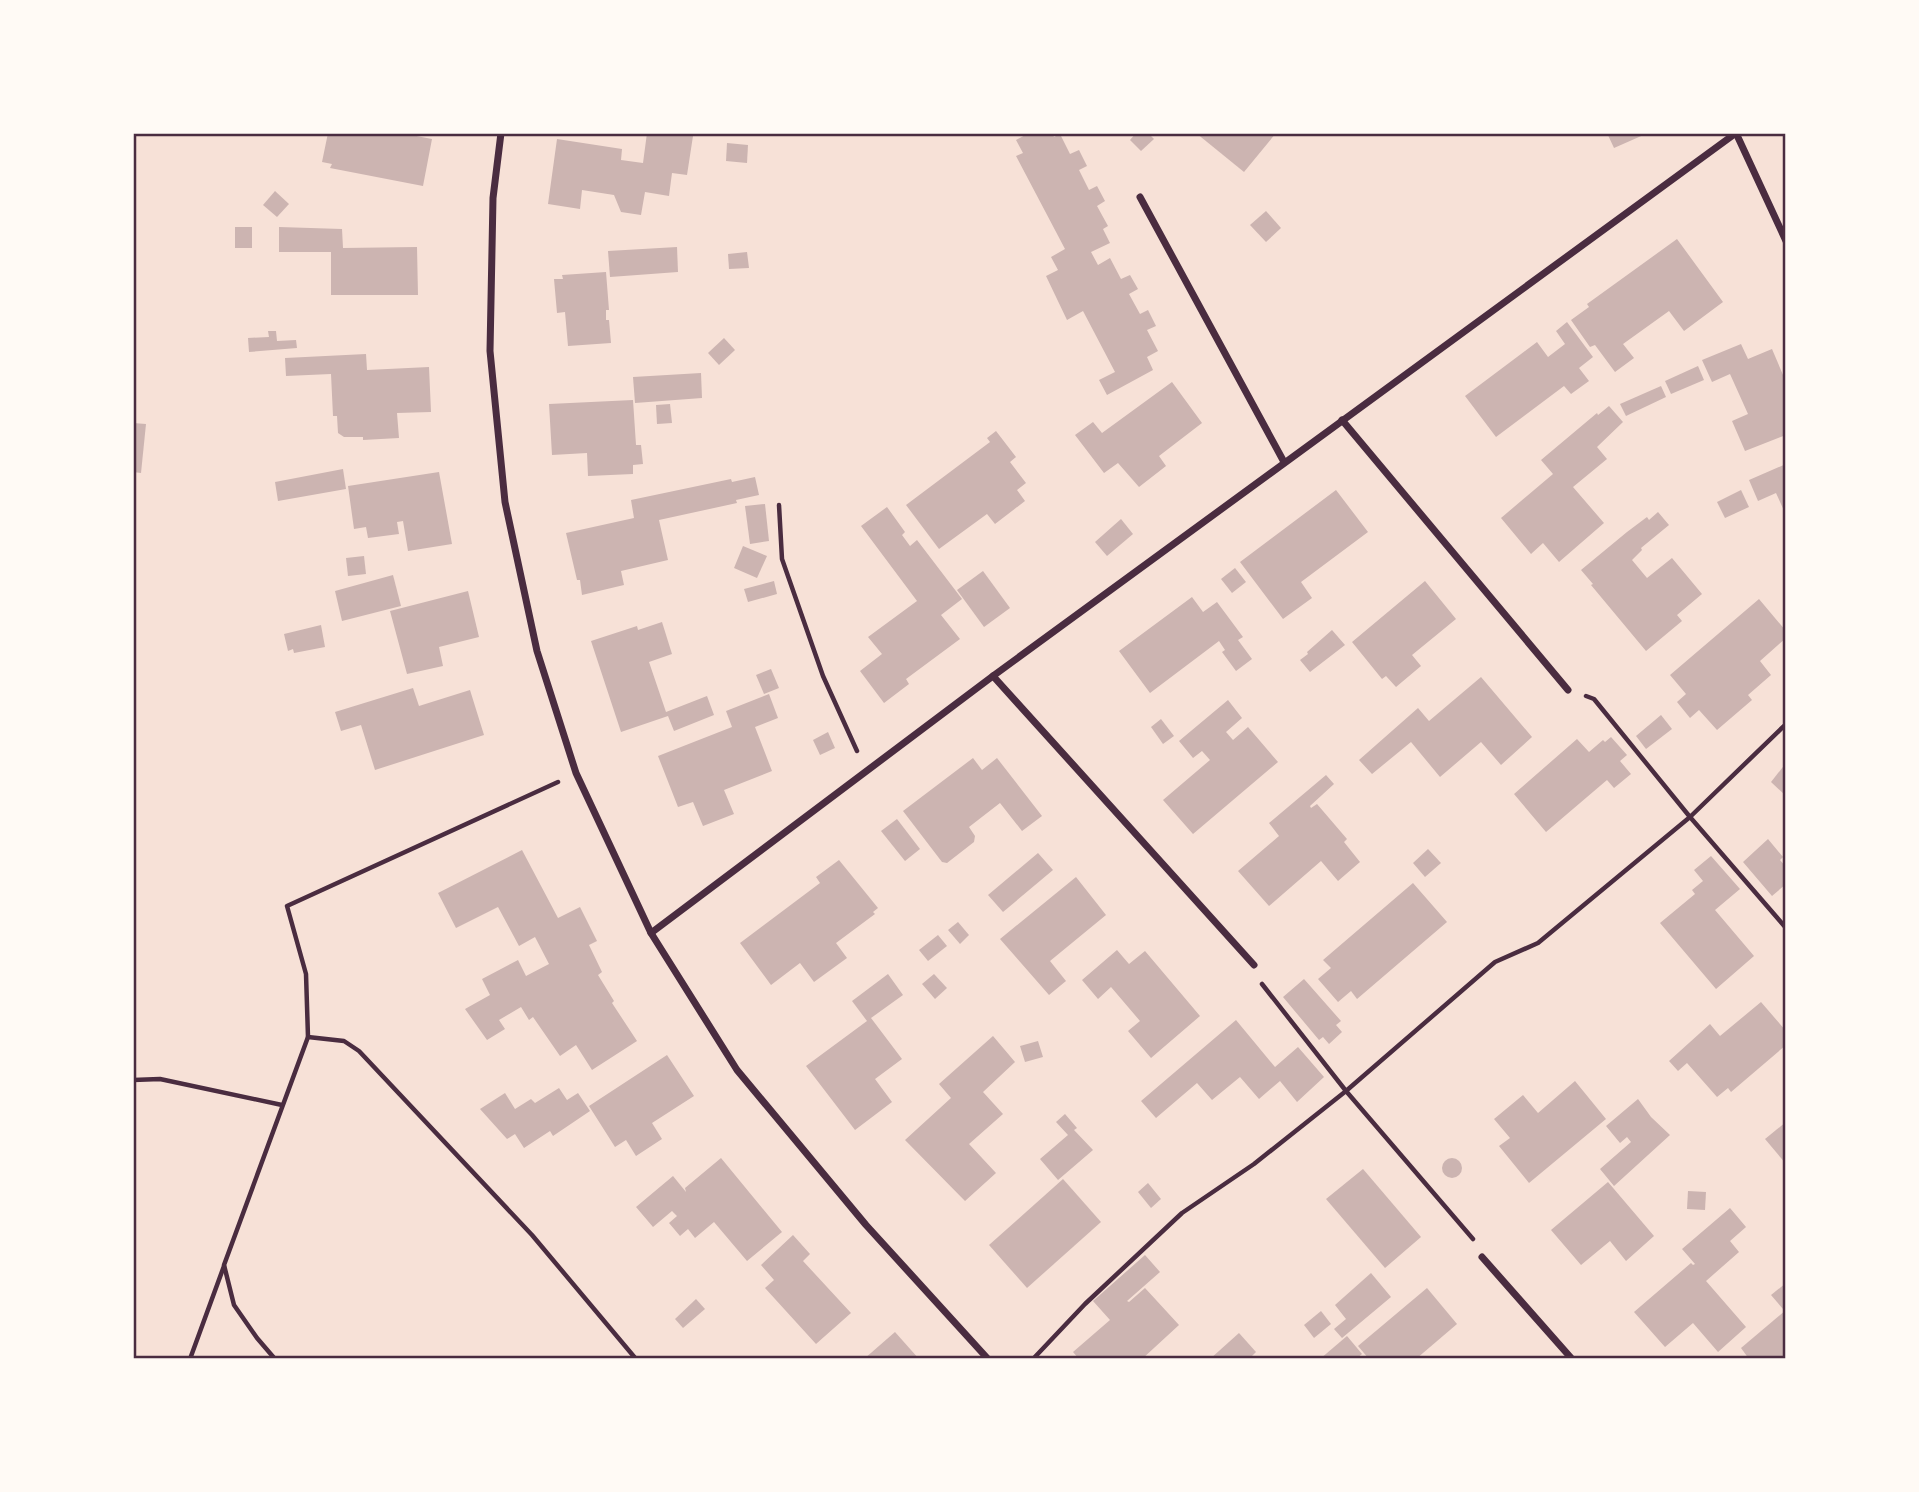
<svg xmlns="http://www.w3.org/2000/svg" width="1919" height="1492" viewBox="0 0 1919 1492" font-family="'Varela Round',sans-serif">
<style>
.building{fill:#ccb4b1}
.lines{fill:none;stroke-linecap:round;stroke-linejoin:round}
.path{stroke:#4a2c40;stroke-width:4.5}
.minor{stroke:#4a2c40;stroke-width:7}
.neatline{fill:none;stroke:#4a2c40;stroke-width:2.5}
</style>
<rect width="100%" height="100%" fill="#f7e1d7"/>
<g class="building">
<polygon points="328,133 401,133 432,139 423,186 330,168 332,164 322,162"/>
<polygon points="647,133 693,136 687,175 672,173 669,196 645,192 641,215 621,212 614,195 582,190 580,209 548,204 557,139 622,149 621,160 643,163"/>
<polygon points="1029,133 1052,133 1054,137 1060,134 1070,154 1079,150 1087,166 1079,170 1089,190 1097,186 1105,201 1097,206 1108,226 1103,229 1110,243 1091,252 1098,265 1110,258 1121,279 1130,275 1138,289 1129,294 1140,314 1148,310 1156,326 1147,330 1158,351 1147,357 1153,370 1107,395 1099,380 1115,372 1083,311 1067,320 1046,276 1058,270 1051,257 1065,249 1016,156 1023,153 1016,140"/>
<polygon points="1136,133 1148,133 1154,139 1141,151 1130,140"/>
<polygon points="1196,133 1276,133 1244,172"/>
<polygon points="1607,133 1648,133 1614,148"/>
<polygon points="727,143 748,145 747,163 726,161"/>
<polygon points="275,191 289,204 277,217 263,205"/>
<polygon points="1266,211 1281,228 1266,242 1250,225"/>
<rect x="235" y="227" width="17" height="21"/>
<polygon points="279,227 342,229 343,248 417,247 418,295 331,295 331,252 279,252"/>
<polygon points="1677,239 1723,302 1684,331 1669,311 1623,344 1634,358 1615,372 1595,345 1590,347 1571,320 1589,307 1587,304"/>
<polygon points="677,247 678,272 610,277 608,251"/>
<polygon points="747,252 749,268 729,269 728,254"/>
<polygon points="606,272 609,310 606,310 606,320 609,320 611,343 568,346 565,312 557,313 554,279 563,279 562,275"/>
<polygon points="1567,322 1593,357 1579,368 1589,381 1571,394 1564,386 1496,437 1465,396 1537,342 1548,357 1565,344 1556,331"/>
<polygon points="268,331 276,331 277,341 296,340 297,348 249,352 248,338 269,337"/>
<polygon points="724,338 735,350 719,365 708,353"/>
<polygon points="1741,344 1748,359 1772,349 1786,382 1786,435 1745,451 1732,421 1748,414 1730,374 1712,382 1702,360"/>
<polygon points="366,354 367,370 429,367 431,412 397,413 399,438 363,440 363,437 344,437 338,433 337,416 333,416 331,374 286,376 285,358"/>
<polygon points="1698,366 1704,380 1671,394 1665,381"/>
<polygon points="701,373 702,398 635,403 633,377"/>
<polygon points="1172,382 1202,423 1159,456 1166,466 1139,487 1118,463 1104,473 1075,435 1093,422 1102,433"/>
<polygon points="1661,386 1666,397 1626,416 1620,404"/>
<polygon points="633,400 636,445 641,445 643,464 633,465 633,474 588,476 587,453 552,455 549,404"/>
<polygon points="670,404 672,423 657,424 656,405"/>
<polygon points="1609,406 1623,422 1597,447 1607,459 1573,487 1604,523 1559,562 1543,543 1531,554 1501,518 1553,474 1541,460 1597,413 1598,415"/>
<polygon points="133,423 146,424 141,473 133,472"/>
<polygon points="996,431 1016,457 1010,462 1026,483 1017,490 1025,501 995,524 987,514 939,549 906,505 990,442 987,438"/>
<polygon points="1786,464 1786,515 1776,493 1758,501 1749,480"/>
<polygon points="343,469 346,489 278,501 275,482"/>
<polygon points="439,472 452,544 408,551 403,521 397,522 399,534 368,538 366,527 354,529 348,486"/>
<polygon points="755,477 759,495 736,500 737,503 659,520 668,560 621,571 624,585 582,595 580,580 577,580 566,533 634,518 631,500 731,479 732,482"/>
<polygon points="1336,490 1368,532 1301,582 1312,598 1283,619 1240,562"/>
<polygon points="1741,490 1749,507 1725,518 1717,502"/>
<polygon points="765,504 769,541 750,544 745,506"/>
<polygon points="887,507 905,532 902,535 910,546 917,540 962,599 941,615 960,639 906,679 909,684 884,703 860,671 882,654 868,637 917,601 861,526"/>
<polygon points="1658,512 1669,525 1641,548 1642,550 1632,560 1647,578 1672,558 1702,594 1677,615 1682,621 1646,651 1591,585 1593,584 1581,570 1627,532 1647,517 1649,520"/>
<polygon points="1121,519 1133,534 1107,556 1095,542"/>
<polygon points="743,546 767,556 757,578 734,568"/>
<polygon points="364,556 366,574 348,576 346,558"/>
<polygon points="1235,568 1246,582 1232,593 1221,579"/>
<polygon points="983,571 1010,608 984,627 957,590"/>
<polygon points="393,575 401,606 342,621 335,591"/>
<polygon points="774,581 777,594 748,602 744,589"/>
<polygon points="1425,581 1456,619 1412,655 1421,666 1396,687 1386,676 1382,679 1352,642"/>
<polygon points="468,591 479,637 439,647 443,666 407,674 390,611"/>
<polygon points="1192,597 1203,612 1217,602 1243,637 1238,640 1252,659 1236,671 1222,652 1225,650 1219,641 1150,693 1119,651"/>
<polygon points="1759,599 1786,631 1786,638 1760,661 1771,675 1748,695 1752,700 1717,730 1699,710 1690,718 1677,702 1686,694 1670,675"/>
<polygon points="662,622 672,654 649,662 666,712 707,696 714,715 674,731 668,716 621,732 591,641 637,626 638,630"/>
<polygon points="321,625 325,647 294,653 293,649 288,651 284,634"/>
<polygon points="1332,630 1345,645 1310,672 1300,660 1308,654 1307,652"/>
<polygon points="771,669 779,688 764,694 756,675"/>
<polygon points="1481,677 1532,737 1501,765 1481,742 1440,777 1411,742 1372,774 1359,760 1418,708 1429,721"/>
<polygon points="413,688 419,706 470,690 484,735 375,770 361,725 341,731 335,712"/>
<polygon points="769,694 778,718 755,727 772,771 724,790 734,814 703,826 693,802 678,807 658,756 732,727 726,711"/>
<polygon points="1228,700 1242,718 1226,732 1233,740 1248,727 1278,762 1193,834 1163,800 1210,760 1202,751 1193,758 1179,741"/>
<polygon points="1661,715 1672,729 1646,749 1636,736"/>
<polygon points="1161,719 1174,736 1163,744 1151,727"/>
<polygon points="828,732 835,748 820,755 813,740"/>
<polygon points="1611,737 1627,755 1620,761 1631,774 1614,788 1607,780 1546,832 1514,794 1577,739 1589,752 1603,740 1605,742"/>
<polygon points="973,758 982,770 997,758 1042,816 1022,831 1000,803 969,827 975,836 974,842 947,863 942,862 903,811"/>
<polygon points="1786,763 1786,796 1771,782"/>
<polygon points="1326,775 1334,784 1310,806 1311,808 1317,804 1347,839 1344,842 1360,862 1338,881 1321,861 1269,906 1238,871 1279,836 1269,823"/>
<polygon points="897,819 920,849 905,861 881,831"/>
<polygon points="1768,839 1783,857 1780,860 1786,867 1786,884 1772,896 1743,862"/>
<polygon points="1428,849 1441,863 1425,877 1413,863"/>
<polygon points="522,850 558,918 580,907 597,941 589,945 602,972 598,975 614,1001 612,1003 637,1041 592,1070 576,1045 560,1056 533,1017 529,1020 521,1007 499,1020 505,1029 487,1040 465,1009 490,995 482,979 518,960 526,976 549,964 535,937 519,946 498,907 456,928 438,893"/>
<polygon points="1038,853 1053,870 1003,912 988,895"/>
<polygon points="1711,856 1740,889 1715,910 1754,956 1716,989 1660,923 1695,894 1692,890 1703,881 1694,870"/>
<polygon points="839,860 878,908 873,912 875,914 836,943 847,958 814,982 800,963 771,985 740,943 820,883 816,877"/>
<polygon points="1076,877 1106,915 1050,961 1066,981 1049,995 1000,939"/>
<polygon points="1413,883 1447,922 1357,999 1351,991 1338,1002 1318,979 1331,968 1323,960"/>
<polygon points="958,922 969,935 960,944 948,930"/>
<polygon points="938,935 947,946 928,961 919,950"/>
<polygon points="1117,950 1129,964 1145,951 1200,1016 1151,1058 1128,1031 1140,1021 1111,987 1098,999 1082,980"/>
<polygon points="888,974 903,995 871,1018 902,1059 875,1079 892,1102 855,1130 806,1066 867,1021 852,1001"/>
<polygon points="934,974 947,988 935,999 922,984"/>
<polygon points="1304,979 1341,1021 1336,1025 1342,1032 1329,1044 1323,1037 1319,1040 1283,997"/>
<polygon points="1761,1002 1786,1031 1786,1045 1731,1092 1728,1088 1717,1097 1687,1063 1678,1071 1669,1061 1710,1024 1720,1036"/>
<polygon points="1236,1020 1275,1067 1298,1047 1324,1077 1297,1102 1280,1081 1259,1099 1240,1077 1212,1100 1197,1083 1156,1118 1141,1101"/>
<polygon points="993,1036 1015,1062 983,1092 1003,1114 969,1144 996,1173 965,1201 905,1140 951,1098 939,1084"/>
<polygon points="1038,1041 1043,1057 1025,1062 1020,1046"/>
<polygon points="667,1055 694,1096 652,1123 662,1139 636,1156 626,1140 615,1147 589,1106"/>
<polygon points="1575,1081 1606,1119 1529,1183 1499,1146 1510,1138 1494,1119 1523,1095 1538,1113"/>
<polygon points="559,1088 567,1100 578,1093 590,1111 553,1136 550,1131 524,1148 515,1134 507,1139 480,1109 505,1093 515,1109 531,1099 535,1103"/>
<polygon points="1638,1099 1651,1117 1670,1135 1614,1186 1600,1169 1631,1142 1627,1137 1620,1143 1606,1126"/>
<polygon points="1065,1114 1077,1128 1074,1130 1093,1150 1058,1180 1040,1159 1068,1135 1056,1122"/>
<polygon points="1786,1122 1786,1164 1765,1139"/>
<polygon points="721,1158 782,1232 747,1261 714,1222 695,1238 688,1229 680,1236 669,1223 677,1216 672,1211 653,1227 636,1207 673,1176 686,1192 685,1188"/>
<circle cx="1452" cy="1168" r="10"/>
<polygon points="1363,1169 1421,1237 1385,1268 1326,1199"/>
<polygon points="1063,1179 1101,1222 1027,1288 989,1245"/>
<polygon points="1608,1182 1654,1236 1626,1261 1610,1241 1581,1265 1551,1230"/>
<polygon points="1148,1183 1161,1199 1151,1208 1138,1192"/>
<polygon points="1688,1191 1706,1192 1705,1210 1687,1209"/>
<polygon points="1730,1208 1746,1227 1730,1241 1739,1252 1706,1281 1746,1327 1718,1352 1693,1323 1665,1347 1634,1312 1691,1263 1693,1265 1695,1264 1682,1249"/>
<polygon points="793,1235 810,1254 803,1261 851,1313 816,1344 765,1288 774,1280 761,1265"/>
<polygon points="1145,1255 1160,1272 1127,1301 1129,1302 1145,1288 1179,1325 1142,1359 1079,1359 1073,1352 1110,1320 1093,1301"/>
<polygon points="1371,1273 1391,1297 1342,1338 1334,1329 1346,1319 1335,1305"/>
<polygon points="1786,1283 1786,1306 1783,1309 1771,1295"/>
<polygon points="1427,1288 1457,1324 1416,1359 1369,1359 1358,1346"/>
<polygon points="696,1299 705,1309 683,1328 675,1319"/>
<polygon points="1786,1310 1786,1359 1749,1359 1741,1348"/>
<polygon points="1321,1311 1331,1324 1314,1338 1304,1325"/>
<polygon points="895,1332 919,1359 864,1359"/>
<polygon points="1239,1333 1256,1352 1249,1359 1210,1359"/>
<polygon points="1347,1336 1362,1354 1356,1359 1320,1359"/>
</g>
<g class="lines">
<g class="path">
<polyline points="779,505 782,559 823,676 857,751"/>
<polyline points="1586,696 1594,699 1690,817 1786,928"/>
<polyline points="1262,984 1346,1091 1473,1239"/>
<polyline points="308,1037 344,1041 359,1051 532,1235 636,1359"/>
<polyline points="133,1080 160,1079 282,1105"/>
<polyline points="190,1359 224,1266"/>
<polyline points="275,1359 257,1338 234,1305 224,1265 308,1037 306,974 287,906 558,782"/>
<polyline points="1033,1359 1085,1304 1182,1213 1254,1164 1346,1091 1495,962 1538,943 1690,817 1786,724"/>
</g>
<g class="minor">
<polyline points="501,133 493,198 490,351 505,502 537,651 576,773 651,933 737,1070 866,1225 988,1359"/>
<polyline points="1736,133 1786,241"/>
<polyline points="1140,197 1284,462"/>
<polyline points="1342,420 1568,690"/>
<polyline points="993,676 1254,965"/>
<polyline points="651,933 993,676 1736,133"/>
<polyline points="1482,1257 1572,1359"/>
</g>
</g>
<rect width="1919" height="1492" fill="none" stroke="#fffaf5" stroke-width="270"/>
<rect x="135" y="135" width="1649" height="1222" class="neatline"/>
</svg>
